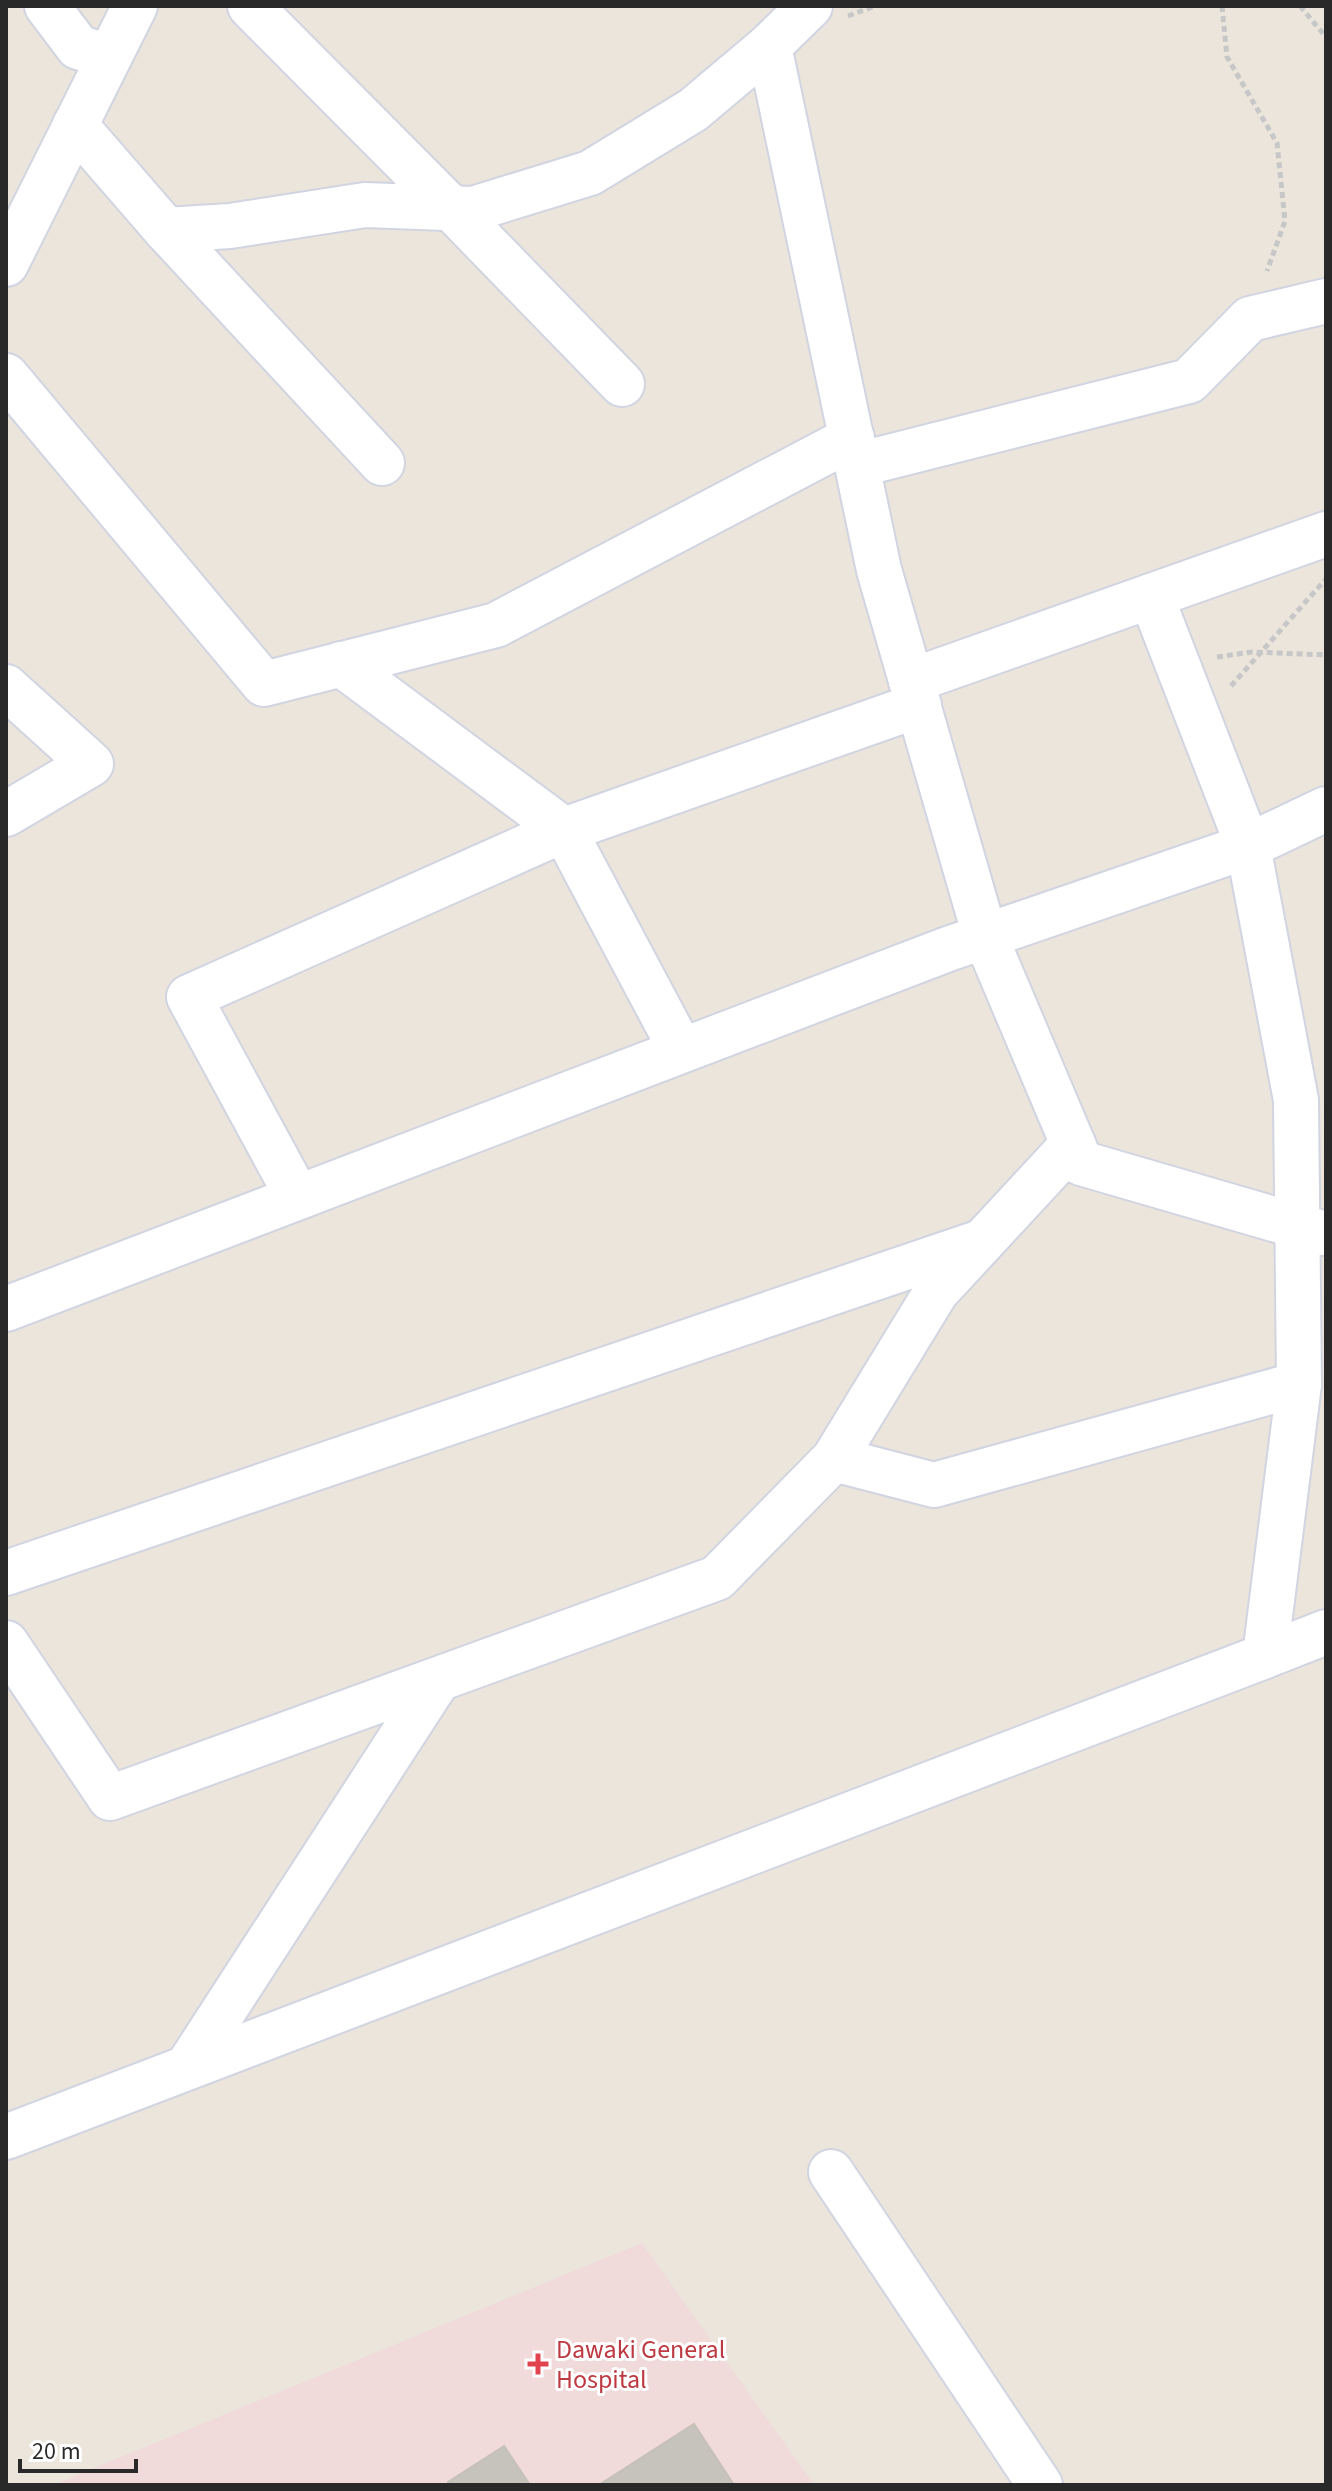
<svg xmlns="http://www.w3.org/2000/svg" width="1332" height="2491" viewBox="0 0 1332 2491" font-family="'Source Sans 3',sans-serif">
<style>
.medical{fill:#f1dada}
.building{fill:#c6c2bc;stroke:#c6c1b6;stroke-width:2}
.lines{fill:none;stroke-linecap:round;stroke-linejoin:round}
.minor-casing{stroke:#d1d4e1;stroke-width:48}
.path{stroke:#c7c7c7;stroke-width:5;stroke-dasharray:6 4;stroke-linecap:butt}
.minor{stroke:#fff;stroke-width:44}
.health-dot{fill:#e0444e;stroke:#fff;stroke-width:3}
.labels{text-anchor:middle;stroke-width:6;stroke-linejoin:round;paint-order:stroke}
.health-label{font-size:26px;fill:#be3a42;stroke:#fff;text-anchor:start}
</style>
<rect width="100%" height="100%" fill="#ebe5dc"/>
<polygon class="medical" points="642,2243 814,2485 53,2485"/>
<g class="building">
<polygon points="694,2424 734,2485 599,2485"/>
<polygon points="504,2446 530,2485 450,2485 448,2482"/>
</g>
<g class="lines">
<defs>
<g id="minor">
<polyline points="47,6 78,47 108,57"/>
<polyline points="250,6 452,209 622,384"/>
<polyline points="769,46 879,570 985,936 1081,1163 1322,1233"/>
<polyline points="75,125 166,230 230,226 365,205 473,209 590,173 693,110 769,46 810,6"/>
<polyline points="166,230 382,463"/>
<polyline points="6,264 135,6"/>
<polyline points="6,376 264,684 496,625 852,438"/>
<polyline points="857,465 1189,381 1250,319 1326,301"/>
<polyline points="341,664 564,830 919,705"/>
<polyline points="911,681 1326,534"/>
<polyline points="6,687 91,764 6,814"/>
<polyline points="297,1196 189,997 564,830 681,1050"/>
<polyline points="6,1309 948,949 1248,846 1326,809"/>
<polyline points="834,1459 934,1485 1299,1384"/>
<polyline points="6,1573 981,1242"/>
<polyline points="6,1643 110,1798 717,1578 834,1459 936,1292 1073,1144"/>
<polyline points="1265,1656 1326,1632"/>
<polyline points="188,2066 438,1680"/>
<polyline points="6,2137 1265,1656 1299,1384 1296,1100 1248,846 1151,596"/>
<polyline points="831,2172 1040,2485"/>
</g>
</defs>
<use href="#minor" class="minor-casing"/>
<g class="path">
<polyline points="1222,6 1227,57 1277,143 1285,221 1267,271"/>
<polyline points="1300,6 1326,37"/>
<polyline points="848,16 875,6"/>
<polyline points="1217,657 1252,652 1326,655"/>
<polyline points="1231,686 1325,580"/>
</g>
<use href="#minor" class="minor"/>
</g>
<path class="health-dot" d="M534 2352h8v8h8v8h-8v8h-8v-8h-8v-8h8z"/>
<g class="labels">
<g class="health-label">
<text x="556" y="2358">Dawaki General<tspan x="556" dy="30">Hospital</tspan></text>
</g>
</g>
<rect width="1332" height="2491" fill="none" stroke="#292929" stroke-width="16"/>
<path d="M20 2459v12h116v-12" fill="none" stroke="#292929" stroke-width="4"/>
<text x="32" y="2459" font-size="24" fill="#292929" stroke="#ffffff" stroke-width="6" paint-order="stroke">20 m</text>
</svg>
